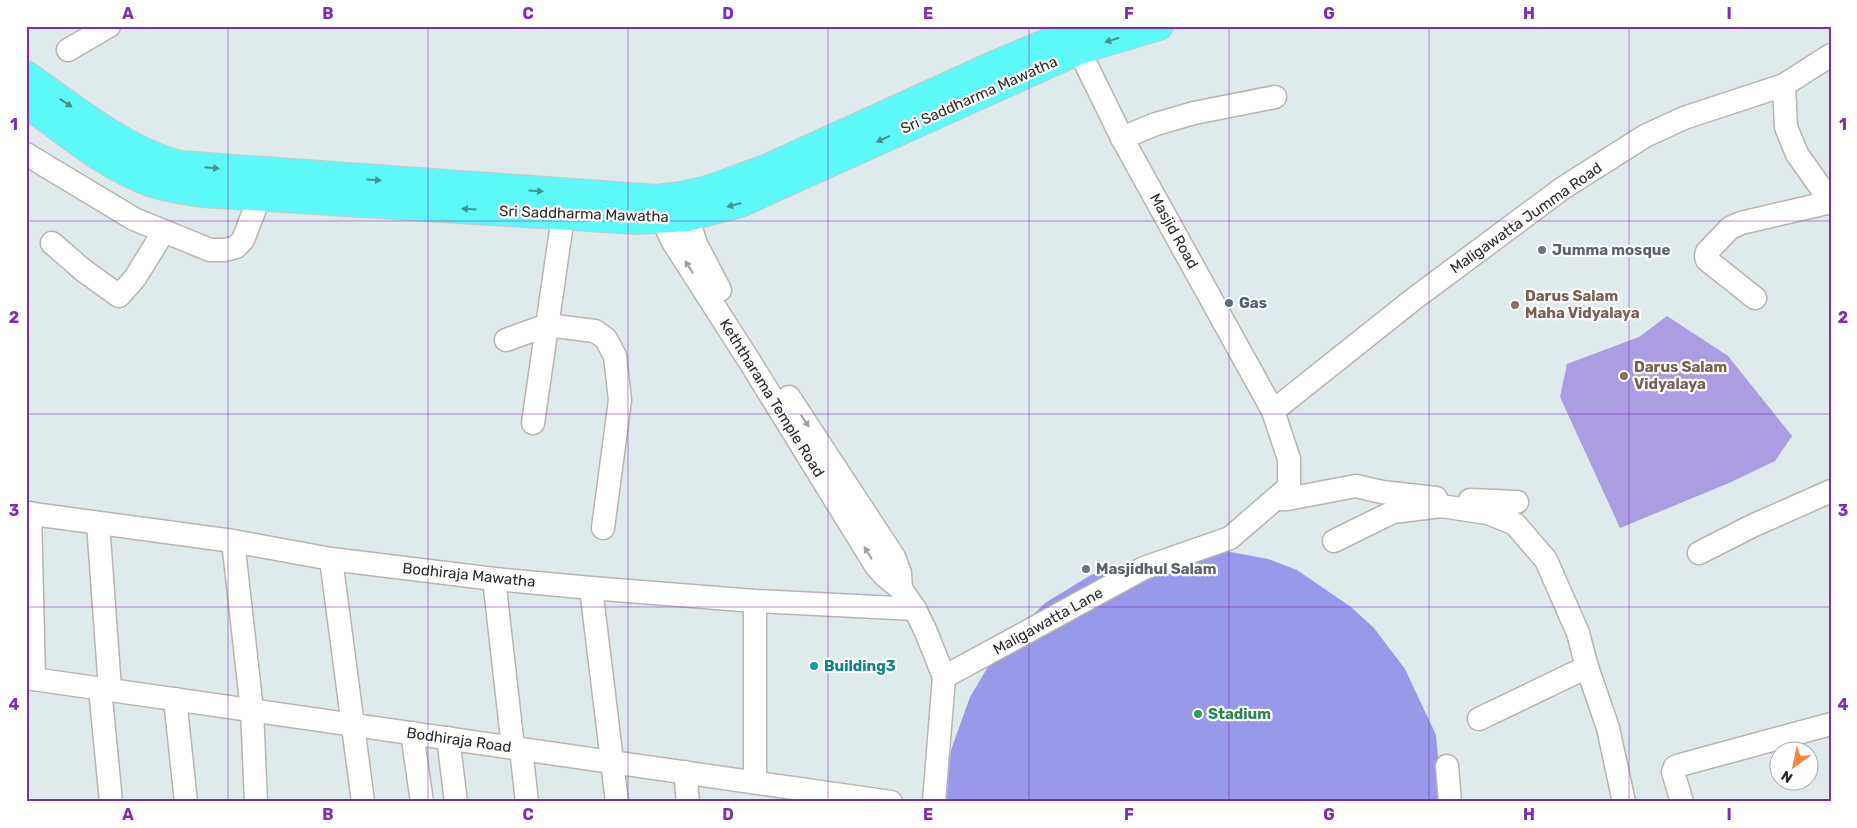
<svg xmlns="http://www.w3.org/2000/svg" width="1857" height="828" viewBox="0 0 1857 828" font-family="Rubik,sans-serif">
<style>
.green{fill:#ac9ce1}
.pitch{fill:#9899e8}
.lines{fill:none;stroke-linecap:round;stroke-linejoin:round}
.minor-casing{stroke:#bbb3ae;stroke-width:25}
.highway-casing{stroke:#c8c8c8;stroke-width:30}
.minor{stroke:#fff;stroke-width:22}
.highway{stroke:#5df8f8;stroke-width:28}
.oneway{fill:#449292}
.oneway2{fill:#a0a0a0}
.grid{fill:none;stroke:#7b2cbf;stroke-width:1;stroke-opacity:0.55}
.worship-dot{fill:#6b7280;stroke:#fff;stroke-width:2}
.service-dot{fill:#5c6f8a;stroke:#fff;stroke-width:2}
.education-dot{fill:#8d6e63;stroke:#fff;stroke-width:2}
.culture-dot{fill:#0f9aa8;stroke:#fff;stroke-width:2}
.leisure-dot{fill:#2e9e5b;stroke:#fff;stroke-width:2}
.labels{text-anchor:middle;stroke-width:4.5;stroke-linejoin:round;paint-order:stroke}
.street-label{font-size:15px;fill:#2b2b2b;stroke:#fff}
.worship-label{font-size:15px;font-weight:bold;fill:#5b616d;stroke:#fff;text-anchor:start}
.education-label{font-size:15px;font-weight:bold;fill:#785e54;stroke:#fff;text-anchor:start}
.service-label{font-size:15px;font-weight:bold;fill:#4e5e75;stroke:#fff;text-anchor:start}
.culture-label{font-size:15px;font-weight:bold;fill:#0d838f;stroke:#fff;text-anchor:start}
.leisure-label{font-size:15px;font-weight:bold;fill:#27864d;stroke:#fff;text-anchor:start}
.neatline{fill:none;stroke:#7b2cbf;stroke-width:2}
.grid-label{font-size:16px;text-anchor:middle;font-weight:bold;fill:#7b2cbf}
</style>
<rect width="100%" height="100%" fill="#deeaec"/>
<polygon class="green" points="1667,316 1728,356 1792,436 1775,461 1729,483 1620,528 1560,397 1567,364 1639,337"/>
<polygon class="pitch" points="1220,550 1268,559 1297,570 1351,607 1374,628 1405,669 1436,735 1441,790 1439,802 946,802 951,750 970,697 998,650 1045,603 1091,575 1127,563 1169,553"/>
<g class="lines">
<defs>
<g id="minor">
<polyline points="68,50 109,26"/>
<polyline points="1784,85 1786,127 1797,154 1831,202"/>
<polyline points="1122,138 1156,124 1194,113 1275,97"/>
<polyline points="26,154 134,219 210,250 225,250 236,247 243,240 260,196"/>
<polyline points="682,200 696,244 720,290"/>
<polyline points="658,204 662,219 673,242 750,362 876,566 885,576 901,589 915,609 926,632 944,677 934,802"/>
<polyline points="52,243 83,270 119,296 135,278 164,231"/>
<polyline points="1755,298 1707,260 1706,256 1707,252 1730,228 1741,223 1831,202"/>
<polyline points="506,340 547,325 595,331 606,339 615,356 620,400 603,528"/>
<polyline points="789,397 894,557 900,573 901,589"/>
<polyline points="1273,411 1415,298 1563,188 1645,136 1684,118 1784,85 1831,55"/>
<polyline points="533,423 563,216"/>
<polyline points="1275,499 1287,499 1356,486 1382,492 1436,498"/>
<polyline points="1470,500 1517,502"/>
<polyline points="26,513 233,541 331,559 494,579 591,588 755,601 915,609"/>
<polyline points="30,513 34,679"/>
<polyline points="98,523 110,689"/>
<polyline points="233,541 252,710 256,802"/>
<polyline points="1334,541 1393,512 1441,506 1488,513 1515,524 1546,560 1578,633 1587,667 1608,728 1624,802"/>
<polyline points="1699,553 1752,526 1831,491"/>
<polyline points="331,559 363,802"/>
<polyline points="494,579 513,747"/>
<polyline points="591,588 617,802"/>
<polyline points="755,601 755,782"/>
<polyline points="944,677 1144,568 1230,538 1289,487 1289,459 1273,411 1122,138 1079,50"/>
<polyline points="26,678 891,802"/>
<polyline points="100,688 111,802"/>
<polyline points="175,699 186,802"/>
<polyline points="1479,719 1587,667"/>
<polyline points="412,733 422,802"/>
<polyline points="448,738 456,802"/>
<polyline points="521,749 527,802"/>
<polyline points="1447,766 1450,802"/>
<polyline points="685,772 688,802"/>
<polyline points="1682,802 1673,772 1675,767 1680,765 1831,724"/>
</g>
<g id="highway">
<path d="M26,75C73,108 125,151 180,165L657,199L681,196L711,189L768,168L997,64L1088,26"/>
<path d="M26,103C65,131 105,166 150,182C167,188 185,190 203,193L637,220L687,217L740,203L1079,50L1159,26"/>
</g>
</defs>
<use href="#minor" class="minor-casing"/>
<use href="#highway" class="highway-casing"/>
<use href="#minor" class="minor"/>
<use href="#highway" class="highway"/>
</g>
<defs><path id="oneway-solid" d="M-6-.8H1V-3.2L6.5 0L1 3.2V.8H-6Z" transform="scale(1.25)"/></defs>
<g class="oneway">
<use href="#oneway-solid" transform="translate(1112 40) rotate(163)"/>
<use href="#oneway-solid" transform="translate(66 103) rotate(34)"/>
<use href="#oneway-solid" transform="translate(883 139) rotate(155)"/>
<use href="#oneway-solid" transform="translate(212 168) rotate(5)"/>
<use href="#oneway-solid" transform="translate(374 180) rotate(4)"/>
<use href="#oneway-solid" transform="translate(536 191) rotate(4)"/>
<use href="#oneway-solid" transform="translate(734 205) rotate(165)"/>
<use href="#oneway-solid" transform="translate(469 209) rotate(-176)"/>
</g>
<g class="oneway2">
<use href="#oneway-solid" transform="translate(689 267) rotate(-122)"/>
<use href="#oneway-solid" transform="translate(805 421) rotate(57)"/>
<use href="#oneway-solid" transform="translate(868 553) rotate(-122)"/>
</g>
<path class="grid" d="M228,26V802M428,26V802M628,26V802M828,26V802M1029,26V802M1229,26V802M1429,26V802M1629,26V802M26,221H1831M26,414H1831M26,607H1831"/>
<g class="worship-dot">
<circle cx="1542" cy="250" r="5"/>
<circle cx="1086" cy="569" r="5"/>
</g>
<circle class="service-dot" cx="1229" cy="303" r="5"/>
<g class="education-dot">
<circle cx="1515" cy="305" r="5"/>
<circle cx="1624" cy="376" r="5"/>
</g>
<circle class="culture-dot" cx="814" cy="666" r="5"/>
<circle class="leisure-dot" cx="1198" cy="714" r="5"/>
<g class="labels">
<g class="street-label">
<text transform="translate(979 95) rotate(-24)" y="5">Sri Saddharma Mawatha</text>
<text transform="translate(584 214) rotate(2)" y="5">Sri Saddharma Mawatha</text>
<text transform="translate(1526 218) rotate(-35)" y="5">Maligawatta Jumma Road</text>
<text transform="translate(1174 231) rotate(61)" y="5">Masjid Road</text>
<text transform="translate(772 398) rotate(58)" y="5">Keththarama Temple Road</text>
<text transform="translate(469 575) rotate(6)" y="5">Bodhiraja Mawatha</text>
<text transform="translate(1048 621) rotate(-29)" y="5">Maligawatta Lane</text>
<text transform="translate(459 740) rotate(8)" y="5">Bodhiraja Road</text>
</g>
<g class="worship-label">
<text x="1552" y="255">Jumma mosque</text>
<text x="1096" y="574">Masjidhul Salam</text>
</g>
<g class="education-label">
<text x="1525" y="301">Darus Salam<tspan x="1525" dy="17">Maha Vidyalaya</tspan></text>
<text x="1634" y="372">Darus Salam<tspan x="1634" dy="17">Vidyalaya</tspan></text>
</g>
<g class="service-label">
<text x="1239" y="308">Gas</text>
</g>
<g class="culture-label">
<text x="824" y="671">Building3</text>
</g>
<g class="leisure-label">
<text x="1208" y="719">Stadium</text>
</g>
</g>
<rect width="1857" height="828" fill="none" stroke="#ffffff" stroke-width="55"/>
<g transform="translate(1794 766) rotate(213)"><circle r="24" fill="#ffffff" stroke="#aaaaaa"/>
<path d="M0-4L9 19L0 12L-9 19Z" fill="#f48744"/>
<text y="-8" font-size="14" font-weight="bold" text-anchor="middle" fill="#2b2b2b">N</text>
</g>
<rect x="28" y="28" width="1802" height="772" class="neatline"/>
<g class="grid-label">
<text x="128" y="19">A</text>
<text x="328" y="19">B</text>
<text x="528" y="19">C</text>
<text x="728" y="19">D</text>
<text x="928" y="19">E</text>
<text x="1129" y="19">F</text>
<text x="1329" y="19">G</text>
<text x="1529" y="19">H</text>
<text x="1729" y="19">I</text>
<text x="14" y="130">1</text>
<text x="1843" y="130">1</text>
<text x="14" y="323">2</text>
<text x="1843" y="323">2</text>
<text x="14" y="516">3</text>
<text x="1843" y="516">3</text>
<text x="14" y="710">4</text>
<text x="1843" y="710">4</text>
<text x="128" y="820">A</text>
<text x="328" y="820">B</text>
<text x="528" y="820">C</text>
<text x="728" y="820">D</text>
<text x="928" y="820">E</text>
<text x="1129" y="820">F</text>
<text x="1329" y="820">G</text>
<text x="1529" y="820">H</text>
<text x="1729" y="820">I</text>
</g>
</svg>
